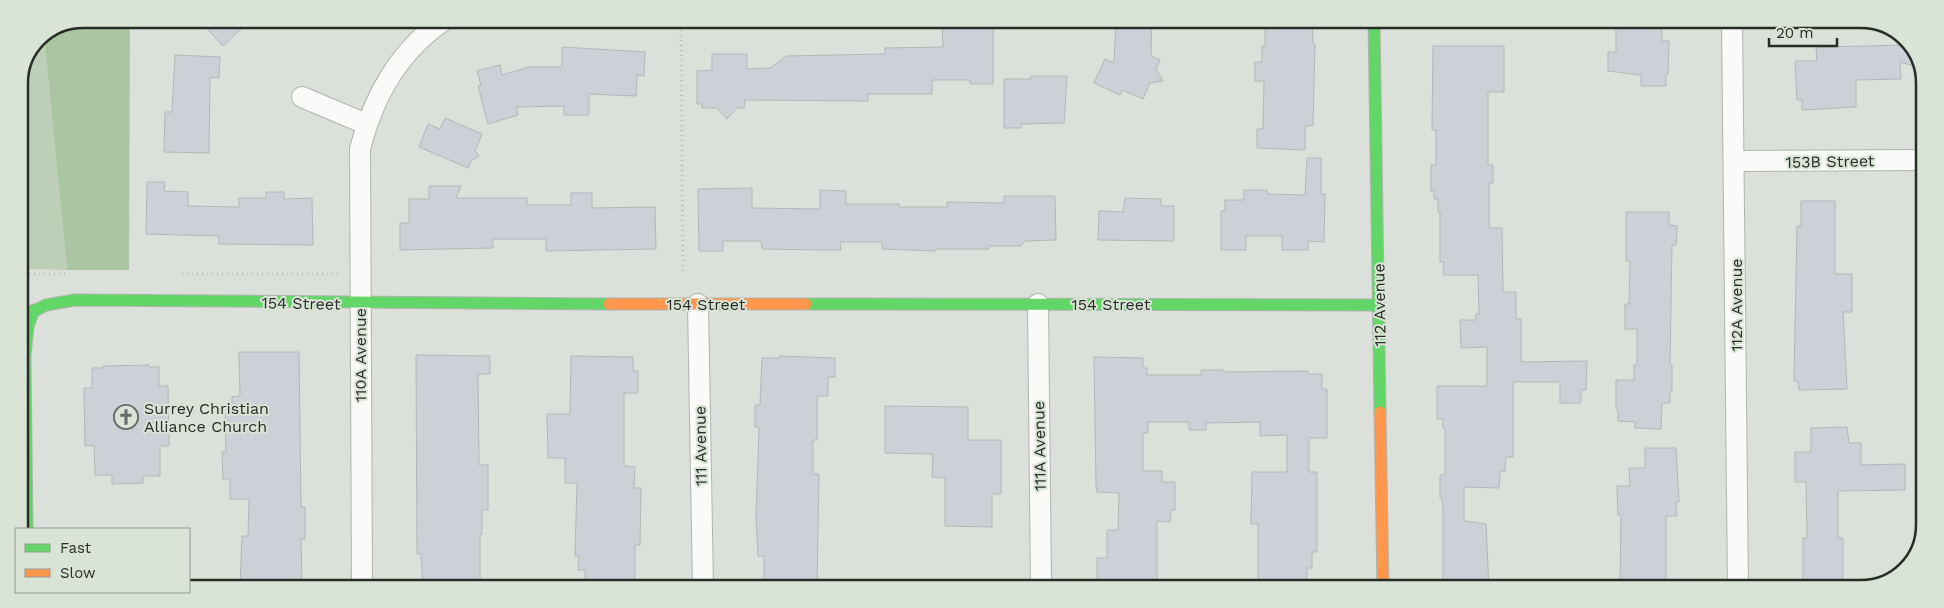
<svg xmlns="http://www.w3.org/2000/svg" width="1944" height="608" viewBox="0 0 1944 608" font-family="'Work Sans',sans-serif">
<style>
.green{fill:#bdd0b7}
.forest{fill:#aac5a1}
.building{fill:#ccd0d7;stroke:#b4b7b7}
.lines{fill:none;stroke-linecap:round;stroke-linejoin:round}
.street-casing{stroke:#b0b4af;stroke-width:22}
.fast-casing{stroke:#b0b4af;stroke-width:13}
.slow-casing{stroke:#b0b4af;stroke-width:13}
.path{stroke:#bebfbd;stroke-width:3;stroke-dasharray:1 4;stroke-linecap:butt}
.street{stroke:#fafaf9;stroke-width:20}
.fast{stroke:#63d668;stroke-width:11}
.slow{stroke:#ff974d;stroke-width:11}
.labels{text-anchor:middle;stroke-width:4;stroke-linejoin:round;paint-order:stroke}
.street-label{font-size:16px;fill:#282c27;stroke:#d9e4d6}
.poi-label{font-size:16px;fill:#282c27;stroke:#d9e4d6;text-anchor:start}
.rim{fill:none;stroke:#282c27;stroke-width:2.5}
</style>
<rect width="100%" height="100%" fill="#dbe0da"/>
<polygon class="green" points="44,35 67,270 28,269 19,265 19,83 38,37"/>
<polygon class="forest" points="83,19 130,19 129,270 67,270 44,35"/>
<g class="building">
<polygon points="198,19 252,19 223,46"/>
<polygon points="1116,20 1152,20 1151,56 1160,60 1156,69 1163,81 1150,83 1143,99 1122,90 1120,95 1094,83 1105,59 1114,63"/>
<polygon points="1265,20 1312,20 1313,44 1315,44 1313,126 1305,126 1305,150 1257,148 1257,129 1263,129 1264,81 1255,81 1255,62 1262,62 1262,46 1265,47"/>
<polygon points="1616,23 1656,24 1662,30 1662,41 1669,41 1668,74 1666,74 1666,86 1641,86 1641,75 1608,71 1608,52 1616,52"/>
<polygon points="942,25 993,28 993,84 970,84 970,80 932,80 932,94 868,94 868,101 745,100 744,108 737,108 727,119 717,108 702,108 702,104 697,104 697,71 712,70 712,54 747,54 747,69 771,68 786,56 885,54 885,48 943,47"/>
<polygon points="1912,45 1921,68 1900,62 1901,79 1856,80 1856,107 1802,110 1802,100 1797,100 1795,61 1817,61 1816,47"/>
<polygon points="1433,46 1504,46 1504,92 1488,92 1488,165 1493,165 1493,183 1489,183 1489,228 1502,228 1503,292 1516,292 1516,319 1521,319 1521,362 1587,361 1586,390 1581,390 1581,403 1560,403 1560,382 1513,382 1513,457 1506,457 1505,471 1500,471 1499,488 1464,487 1464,521 1486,524 1489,589 1443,589 1443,510 1442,498 1440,498 1440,475 1445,475 1445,428 1443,428 1443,419 1437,419 1437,386 1487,386 1487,347 1461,348 1460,320 1476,320 1476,314 1479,314 1478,275 1443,275 1444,262 1440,262 1440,212 1438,212 1438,199 1434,199 1434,191 1431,191 1431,165 1436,165 1436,130 1432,130"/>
<polygon points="562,47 645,52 644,76 637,75 636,96 589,94 589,115 564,115 564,106 516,107 518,115 488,124 478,86 481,85 477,71 500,65 502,75 529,67 562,67"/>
<polygon points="175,55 220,57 219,78 210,77 209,153 164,152 165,112 172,112"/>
<polygon points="1031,76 1067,76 1064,123 1021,124 1021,128 1004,128 1004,79 1031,79"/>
<polygon points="445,118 482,134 475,151 479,156 471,161 468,168 419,147 428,124 440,129"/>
<polygon points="1307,158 1321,158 1321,194 1325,194 1324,242 1308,241 1308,250 1282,250 1282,236 1246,236 1246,250 1221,250 1221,211 1225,211 1225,200 1244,200 1244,190 1267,190 1267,194 1305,195"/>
<polygon points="147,182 165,182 164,191 188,192 188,206 239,207 239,198 266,198 266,192 284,192 284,199 312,198 313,245 219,244 219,236 146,234"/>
<polygon points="429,186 461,186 456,198 527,198 527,205 571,205 571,193 592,193 592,208 655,207 656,249 546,251 546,239 493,239 493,248 400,250 400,223 409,223 409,199 429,199"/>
<polygon points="752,188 752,208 820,209 820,190 846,191 846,204 899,204 899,207 947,207 947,202 1004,203 1004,196 1055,196 1056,240 1025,241 1021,246 989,246 989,249 936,249 936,251 882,249 882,242 840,242 841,250 821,250 762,249 761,241 723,241 723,251 699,251 698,189"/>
<polygon points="1125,198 1161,199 1161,206 1174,206 1174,241 1098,240 1099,211 1123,212"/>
<polygon points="1801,201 1835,201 1835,274 1852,274 1852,312 1843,312 1847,389 1799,390 1798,381 1794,381 1797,226 1801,226"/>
<polygon points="1626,212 1669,212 1669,225 1677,226 1676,245 1672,245 1670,365 1672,365 1672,391 1670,391 1670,403 1662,403 1661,429 1635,428 1635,422 1618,421 1618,410 1616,408 1616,380 1634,380 1634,365 1637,365 1637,329 1625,329 1625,304 1629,304 1630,261 1626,261"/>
<polygon points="239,352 299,352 301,507 305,507 305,539 301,539 302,587 240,587 242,536 248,536 249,499 230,499 230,479 223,479 222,452 226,452 225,414 232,414 232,397 240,396"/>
<polygon points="416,355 490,356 490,374 478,374 479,465 488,465 488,510 482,510 482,534 480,534 480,588 423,587 421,554 417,554"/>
<polygon points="571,356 633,357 633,371 638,371 638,393 624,393 624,466 635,467 634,488 641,488 640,545 635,545 635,588 585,588 585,570 578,570 579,556 575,556 577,483 565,483 565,458 548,458 547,414 570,414"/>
<polygon points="779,356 835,358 835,377 828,377 828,396 817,396 817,440 813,440 813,474 819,474 817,588 764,588 764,556 758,556 756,517 759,427 755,427 755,405 760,405 762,358 779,358"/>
<polygon points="1094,357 1143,358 1143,368 1147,368 1147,375 1201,375 1201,370 1224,370 1224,372 1308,371 1308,374 1322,374 1322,389 1327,389 1327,438 1309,438 1309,472 1317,472 1317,552 1312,552 1312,568 1307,568 1307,581 1258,580 1258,524 1251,524 1252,472 1287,472 1287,435 1260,436 1260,422 1206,423 1206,430 1189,430 1189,422 1148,422 1148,433 1143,433 1143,471 1162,471 1162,482 1175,482 1175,510 1171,510 1170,522 1157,521 1157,583 1097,582 1097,558 1107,558 1107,530 1118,530 1119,493 1097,492 1096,486"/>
<polygon points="149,365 149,367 159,367 159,386 168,386 169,446 160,446 160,476 143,476 143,483 112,484 112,475 95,475 94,445 85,446 84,388 92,388 92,368 103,368 103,366"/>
<polygon points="885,406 968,407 968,440 1001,440 1001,494 992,494 992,527 945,526 945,478 932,477 933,454 885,453"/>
<polygon points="1847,427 1849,443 1861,443 1861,465 1905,464 1905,490 1838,491 1838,538 1843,538 1843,582 1803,583 1803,538 1807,538 1806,482 1795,482 1795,452 1811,452 1811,428"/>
<polygon points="1645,448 1676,448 1679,502 1676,502 1677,516 1666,516 1666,588 1620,587 1621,515 1618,515 1617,486 1630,486 1629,468 1645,468"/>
</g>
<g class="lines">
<defs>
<g id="street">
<polyline points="1732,21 1738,589"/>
<polyline points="302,97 366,124"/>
<polyline points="1735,161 1925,160"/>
<polyline points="698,304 703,588"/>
<polyline points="1038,304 1041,588"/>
<path d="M362,587L360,149C373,97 400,49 446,19"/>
</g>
<g id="fast">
<polyline points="1374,20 1380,412"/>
<polyline points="806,304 1379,305"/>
<polyline points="19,319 46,305 75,300 609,304"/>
<polyline points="27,529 25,356 28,326 34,310"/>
</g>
<g id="slow">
<polyline points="609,304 806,304"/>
<polyline points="1380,412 1383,589"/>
</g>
</defs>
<use href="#street" class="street-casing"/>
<use href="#fast" class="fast-casing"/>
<use href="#slow" class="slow-casing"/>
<g class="path">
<polyline points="681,20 683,275"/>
<polyline points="19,274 68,274"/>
<polyline points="182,274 341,274"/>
</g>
<use href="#street" class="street"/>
<use href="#fast" class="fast"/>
<use href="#slow" class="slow"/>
</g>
<defs>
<symbol id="church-ring" viewBox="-11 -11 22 22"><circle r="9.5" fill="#d9e4d6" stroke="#676b66" stroke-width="1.5"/><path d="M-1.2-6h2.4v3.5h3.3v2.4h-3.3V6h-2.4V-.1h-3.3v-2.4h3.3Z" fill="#676b66"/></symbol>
</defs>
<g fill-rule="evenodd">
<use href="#church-ring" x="112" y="403" width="28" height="28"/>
</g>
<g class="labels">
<g class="street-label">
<text transform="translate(1830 161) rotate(-1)" y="6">153B Street</text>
<text transform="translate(301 303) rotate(1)" y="6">154 Street</text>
<text x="706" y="310">154 Street</text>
<text x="1111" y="310">154 Street</text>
<text transform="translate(1379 305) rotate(-91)" y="6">112 Avenue</text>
<text transform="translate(1736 305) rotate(-90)" y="6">112A Avenue</text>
<text transform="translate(360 355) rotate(-90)" y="6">110A Avenue</text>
<text transform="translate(700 446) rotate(-91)" y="6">111 Avenue</text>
<text transform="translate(1039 446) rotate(-91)" y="6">111A Avenue</text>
</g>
<g class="poi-label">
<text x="144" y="414">Surrey Christian<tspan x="144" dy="18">Alliance Church</tspan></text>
</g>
</g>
<path d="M0 0H1944V608H0ZM83 28H1861A55 55 0 0 1 1916 83V525A55 55 0 0 1 1861 580H83A55 55 0 0 1 28 525V83A55 55 0 0 1 83 28Z" fill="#d9e4d6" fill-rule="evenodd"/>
<path class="rim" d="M83 28H1861A55 55 0 0 1 1916 83V525A55 55 0 0 1 1861 580H83A55 55 0 0 1 28 525V83A55 55 0 0 1 83 28Z"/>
<rect x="15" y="528" width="175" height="65" fill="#d9e4d6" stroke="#929a90"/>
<rect x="25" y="544" width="25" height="8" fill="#63d668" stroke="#929a90"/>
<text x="60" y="553" font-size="15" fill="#282c27">Fast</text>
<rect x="25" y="569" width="25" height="8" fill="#ff974d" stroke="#929a90"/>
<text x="60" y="578" font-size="15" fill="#282c27">Slow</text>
<path d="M1769 38v8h68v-8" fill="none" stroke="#282c27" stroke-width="2.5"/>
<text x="1776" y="38" font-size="15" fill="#282c27" stroke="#d9e4d6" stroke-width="4" paint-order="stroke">20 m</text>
</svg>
